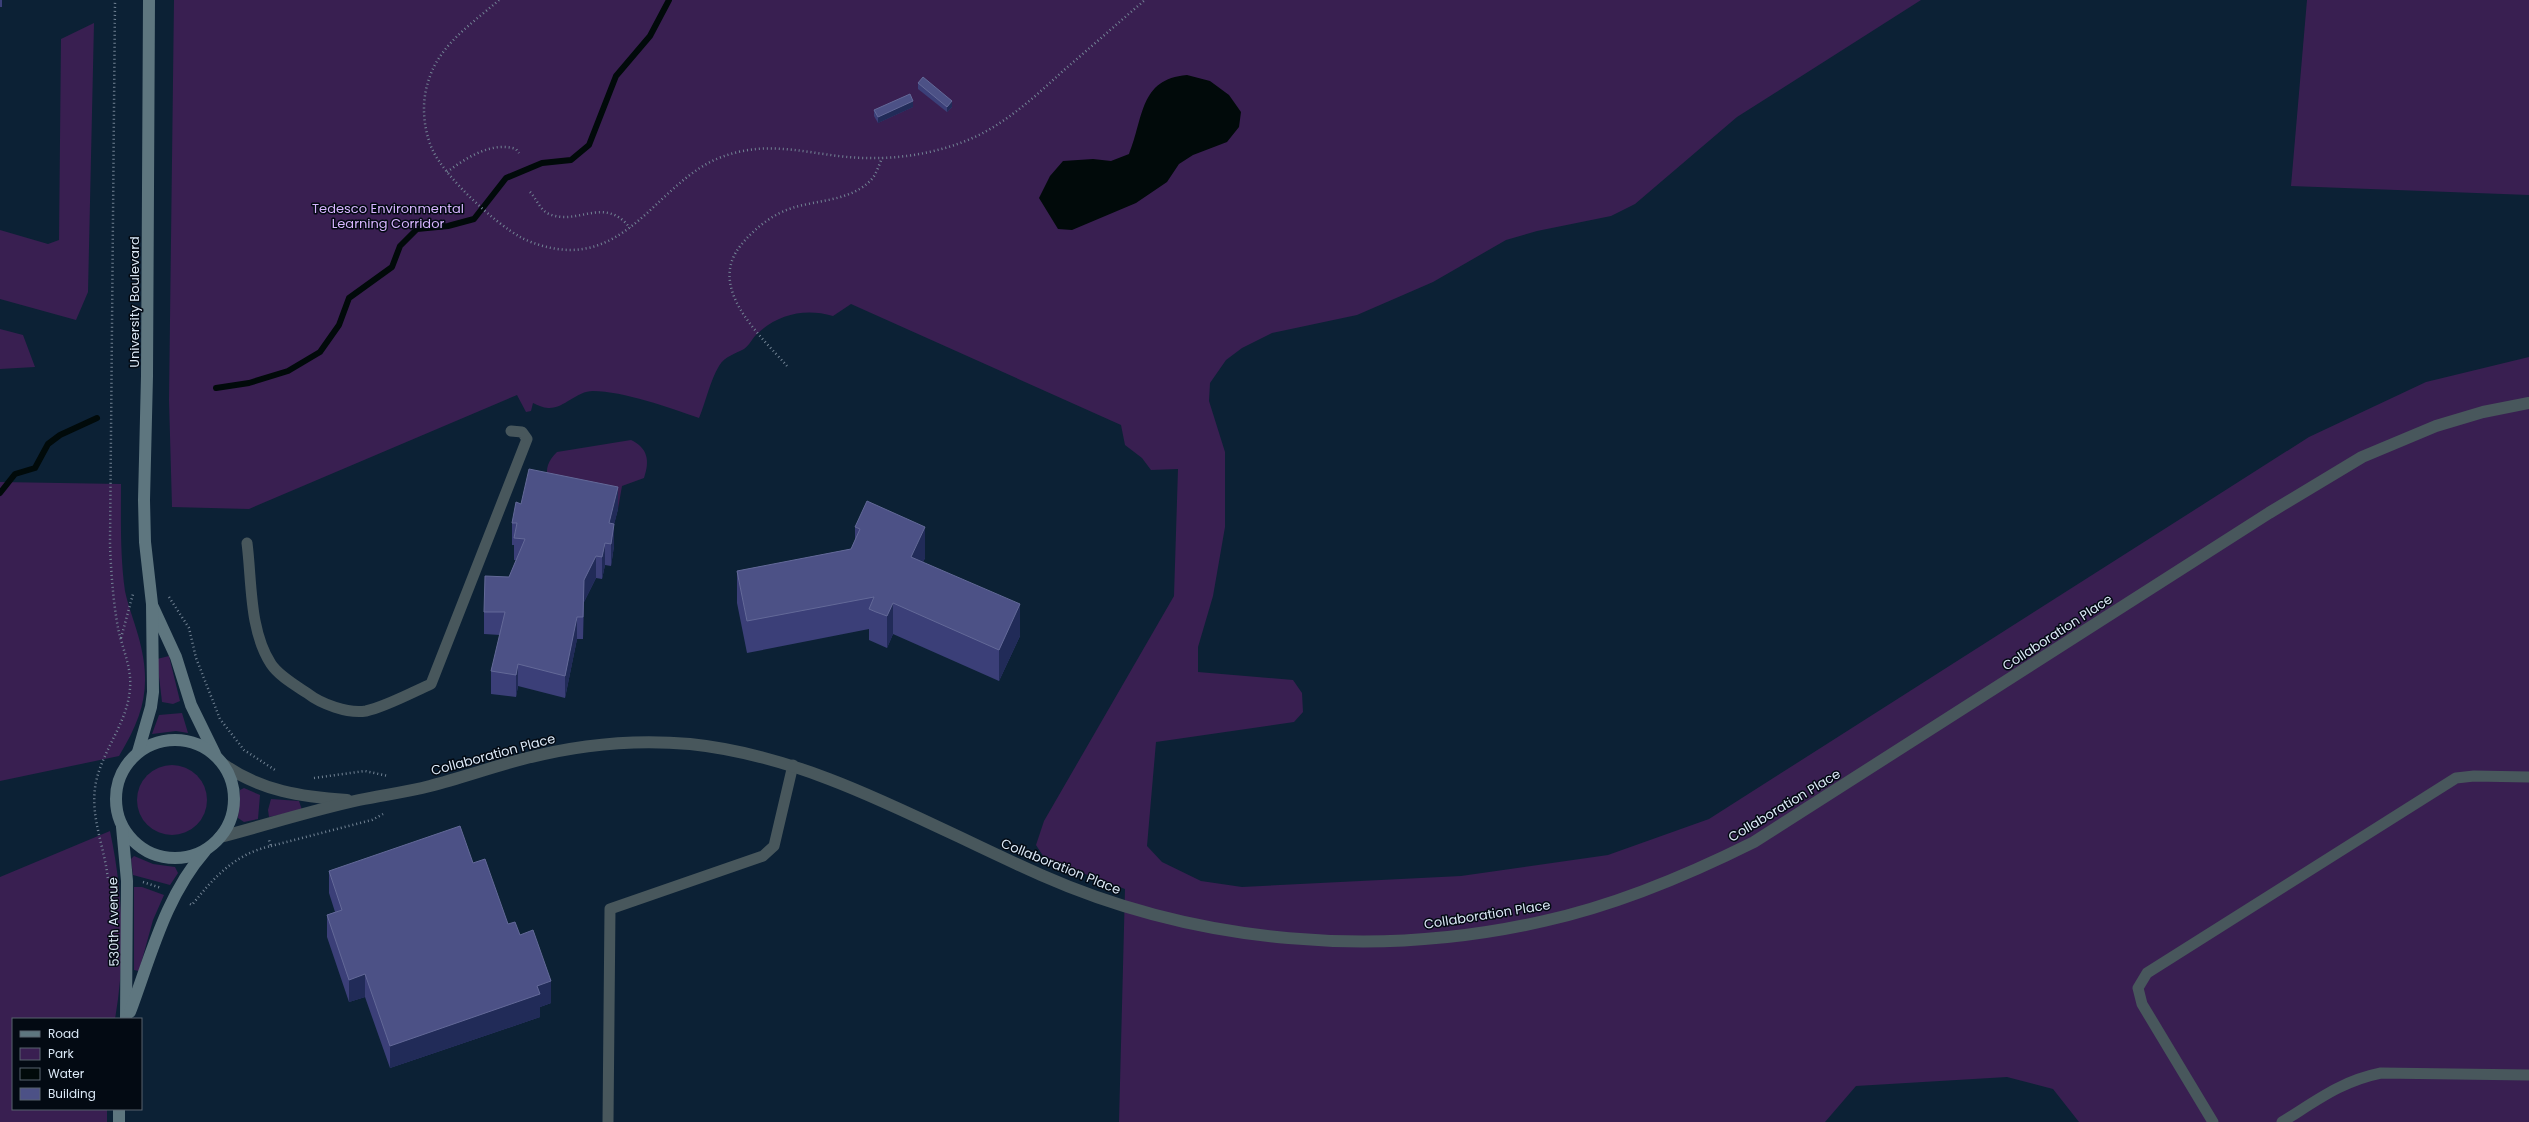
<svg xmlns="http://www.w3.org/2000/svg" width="2529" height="1122" viewBox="0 0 2529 1122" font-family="Poppins,sans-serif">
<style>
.green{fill:#391f51}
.water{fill:#010a0a}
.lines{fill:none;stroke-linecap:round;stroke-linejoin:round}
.stream{stroke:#010a0a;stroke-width:6}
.path{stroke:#738495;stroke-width:2.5;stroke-dasharray:1 3;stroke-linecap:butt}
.lane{stroke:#48575c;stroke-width:11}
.street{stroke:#48575c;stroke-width:12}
.secondary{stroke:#5e767f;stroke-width:12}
.wall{fill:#3b3f78}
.shaded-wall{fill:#212b58}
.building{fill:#4c5186;stroke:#636998}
.labels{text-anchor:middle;stroke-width:3;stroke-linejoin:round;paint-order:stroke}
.park-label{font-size:13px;fill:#d7b5ff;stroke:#030a13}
.street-label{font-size:13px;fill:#dbe8f6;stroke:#030a13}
</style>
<rect width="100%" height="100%" fill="#0c2135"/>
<g class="green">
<path d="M174,0H1921L1737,117L1635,204L1611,216L1537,231L1506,240L1433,282L1357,315L1272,333L1242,348L1226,360L1210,383L1209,401L1225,452V527L1213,596L1198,647V672L1293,680L1302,693L1303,712L1294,722L1156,742L1147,846L1162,862L1201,881L1242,887L1461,876L1608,855L1709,819L2309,437L2426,382L2529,357V1122H2079L2053,1089L2007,1077L1856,1086L1825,1122H1119L1125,889L1045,859L1036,845L1044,821L1174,596L1178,469L1151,470L1142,458L1125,445L1121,425L851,304L833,316C805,308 779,314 758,333C753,337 749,346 744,349C735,354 725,356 719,366C710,381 706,401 699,418C670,408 623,391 593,391C576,391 564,409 548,408C543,408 538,405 533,403L531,411L526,412L517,395L249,509L172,507L169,400Z"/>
<polygon points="2307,0 2529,0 2529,195 2291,186"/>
<polygon points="94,23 88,292 76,320 0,299 0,230 48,244 59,240 61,39"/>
<polygon points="0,329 23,335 35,367 0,369"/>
<path d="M631,440C648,448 650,461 644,478L622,486L618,509L548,481C545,468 548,461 557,452Z"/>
<path d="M0,482L121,484C121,520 120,555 125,591C128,606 134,620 138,635C152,684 145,713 119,756L0,781Z"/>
<polygon points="169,656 180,701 173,704 162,702 157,659"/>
<polygon points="182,713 188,733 176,731 152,734 159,715"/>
<circle cx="172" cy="800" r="35"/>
<polygon points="244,788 260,795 258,819 244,822 238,818 240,790"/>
<polygon points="271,799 299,801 302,810 269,817 268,810"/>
<path d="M110,831C123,892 126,957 115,1019H13V1109H107V1122H0V877Z"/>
<polygon points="134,856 153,864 175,867 178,873 170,885 133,875 131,859"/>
<polygon points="134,887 142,887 164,895 153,920 139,971 134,970"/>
</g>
<path class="water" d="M1187,75L1210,81L1229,95L1241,112L1239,127L1227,142L1193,155L1179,164L1167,182L1136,203L1072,230L1058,229L1039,198L1050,176L1063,161L1093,159L1111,161L1129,154C1144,118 1139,79 1187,75Z"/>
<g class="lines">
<g class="stream">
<polyline points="216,388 249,383 288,371 320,352 339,325 349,298 392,267 400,246 417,229 448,226 474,219 506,178 542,163 571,160 589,145 616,76 650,36 669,0"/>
<polyline points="0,493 15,474 35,468 48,444 60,435 97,418"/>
</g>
<g class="path">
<path d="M499,0C473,23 440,44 429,79C421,102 423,127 432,149C445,177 494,223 522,238C536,245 554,250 571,250C635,249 664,180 719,158C772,137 813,157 865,158C904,159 944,152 979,135C1011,119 1038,94 1064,70C1091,47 1118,23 1145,0"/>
<path d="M447,172C466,158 492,141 516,149L519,153"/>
<path d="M530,192C536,198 539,208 547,213C576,228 604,194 630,228"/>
<path d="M787,366C760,335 706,288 741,245C754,229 771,215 792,208C817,200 851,201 871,180C876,175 879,165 882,158"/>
<polyline points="169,597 189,628 196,658 220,719 244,750 275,770"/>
<polyline points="121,638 133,594"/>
<polyline points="314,778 365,771 388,776"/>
<polyline points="271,846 372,820 383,814"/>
<path d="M110,880H108C105,847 89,816 96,782C103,749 128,722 130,688C132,668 122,648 118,628C113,600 111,572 110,544L115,0"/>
<polyline points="143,882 161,888"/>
<path d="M190,904L192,905C214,877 235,854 271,846L269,840"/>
</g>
<g class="lane">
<path d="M247,543C252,582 249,630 271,664C279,676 295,685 307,693C321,704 348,714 366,711C385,707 413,692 431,684L527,439L522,432L511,431"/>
<polyline points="608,1122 610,909 763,856 774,846 793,765"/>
<polyline points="2213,1122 2142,1004 2138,988 2147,973 2456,778 2474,776 2529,777"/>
<path d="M2282,1122C2316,1101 2341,1081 2381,1073L2529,1075"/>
</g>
<g class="street">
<path d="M223,764C260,791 303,797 347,800"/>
<path d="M220,837C266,825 313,810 359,800C383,795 407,792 430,786C461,778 492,767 523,759C576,745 635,739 690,744C816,757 927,825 1041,875C1197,944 1378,959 1544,921C1617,905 1688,875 1754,842L2269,513L2362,457L2436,426L2483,412L2529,403"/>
</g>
<g class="secondary">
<polyline points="153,607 176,657 191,705 215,754"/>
<circle cx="175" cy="799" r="59"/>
<polyline points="138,752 151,707 153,692 152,604 145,542 144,500 147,376 149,0"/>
<polyline points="122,827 127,881 126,1019"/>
<path d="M130,1012C151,956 165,897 205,851"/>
<polyline points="119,1122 119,1109"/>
</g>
</g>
<g class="wall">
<rect x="0" y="0" width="2" height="7"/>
<polygon points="918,83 952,107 947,112 918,89"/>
<polygon points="913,107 878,123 874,116 874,110"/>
<polygon points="521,504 618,509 614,524 614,546 611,566 605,565 602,579 596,578 584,602 583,639 577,639 565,698 518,686 516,697 491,694 491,671 500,635 484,634 484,612 509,577 516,560 514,560 514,545 512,545 512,523"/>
<polygon points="855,527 925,558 923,562 1020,636 999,681 893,634 887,648 869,640 869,629 747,653 737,603 737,571 851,549 855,540"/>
<polygon points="473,863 508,924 520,935 551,1003 540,1007 540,1017 390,1068 365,997 349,1002 327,937 327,915 335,912 329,893 329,871"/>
</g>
<g class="shaded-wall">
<polygon points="913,101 913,107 878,123 878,117"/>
<polygon points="952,101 952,107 947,112 947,107"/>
<polygon points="618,487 618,509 609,545 609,523"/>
<polygon points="614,524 614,546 611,566 611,544"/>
<polygon points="925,527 925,558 911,588 911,557"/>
<polygon points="605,543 605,565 602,579 602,557"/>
<polygon points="596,556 596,578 584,602 583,639 584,580"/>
<polygon points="893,603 893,634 887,648 887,616"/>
<polygon points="1020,604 1020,636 999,681 999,650"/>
<polygon points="577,617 577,639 565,698 565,676"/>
<polygon points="518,664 518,686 516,697 516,675"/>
<polygon points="365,974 365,997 349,1002 349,980"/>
<polygon points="551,981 551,1003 540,1007 540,1017 390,1068 390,1046 537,986"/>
</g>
<g class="building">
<polygon points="923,77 952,101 947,107 918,83"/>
<polygon points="910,94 913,101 878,117 874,110"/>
<polygon points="529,469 618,487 609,523 614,524 611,544 605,543 602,557 596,556 584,580 583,617 577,617 565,676 518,664 516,675 491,671 505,612 484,612 485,576 509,577 525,539 514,538 517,523 512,523 516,502 521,504"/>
<polygon points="867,501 925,527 911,557 1020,604 999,650 893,603 887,616 876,612 869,609 874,597 747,621 737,571 851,549 860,529 855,527"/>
<polygon points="460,826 473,863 485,859 508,924 515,922 520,935 533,930 551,981 537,986 540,994 390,1046 365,974 349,980 327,915 342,910 329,871"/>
</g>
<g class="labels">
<g class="park-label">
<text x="388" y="213">Tedesco Environmental<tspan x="388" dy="15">Learning Corridor</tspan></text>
</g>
<g class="street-label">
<text transform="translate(134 302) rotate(-90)" y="5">University Boulevard</text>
<text transform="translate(2057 632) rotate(-33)" y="5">Collaboration Place</text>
<text transform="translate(493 754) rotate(-15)" y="5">Collaboration Place</text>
<text transform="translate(1784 805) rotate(-31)" y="5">Collaboration Place</text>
<text transform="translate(1061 866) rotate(22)" y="5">Collaboration Place</text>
<text transform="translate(1487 914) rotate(-9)" y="5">Collaboration Place</text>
<text transform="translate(113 922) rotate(-91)" y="5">530th Avenue</text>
</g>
</g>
<rect x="12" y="1018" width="130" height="92" fill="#030a13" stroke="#59636e"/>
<rect x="20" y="1031" width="20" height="6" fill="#5e767f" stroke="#59636e"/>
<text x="48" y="1038" font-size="12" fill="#dbe8f6">Road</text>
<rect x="20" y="1048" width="20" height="12" fill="#391f51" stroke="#59636e"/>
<text x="48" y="1058" font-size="12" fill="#dbe8f6">Park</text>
<rect x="20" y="1068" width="20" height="12" fill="#010a0a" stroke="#59636e"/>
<text x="48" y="1078" font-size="12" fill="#dbe8f6">Water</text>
<rect x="20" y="1088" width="20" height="12" fill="#4c5186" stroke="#59636e"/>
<text x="48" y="1098" font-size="12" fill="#dbe8f6">Building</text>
</svg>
